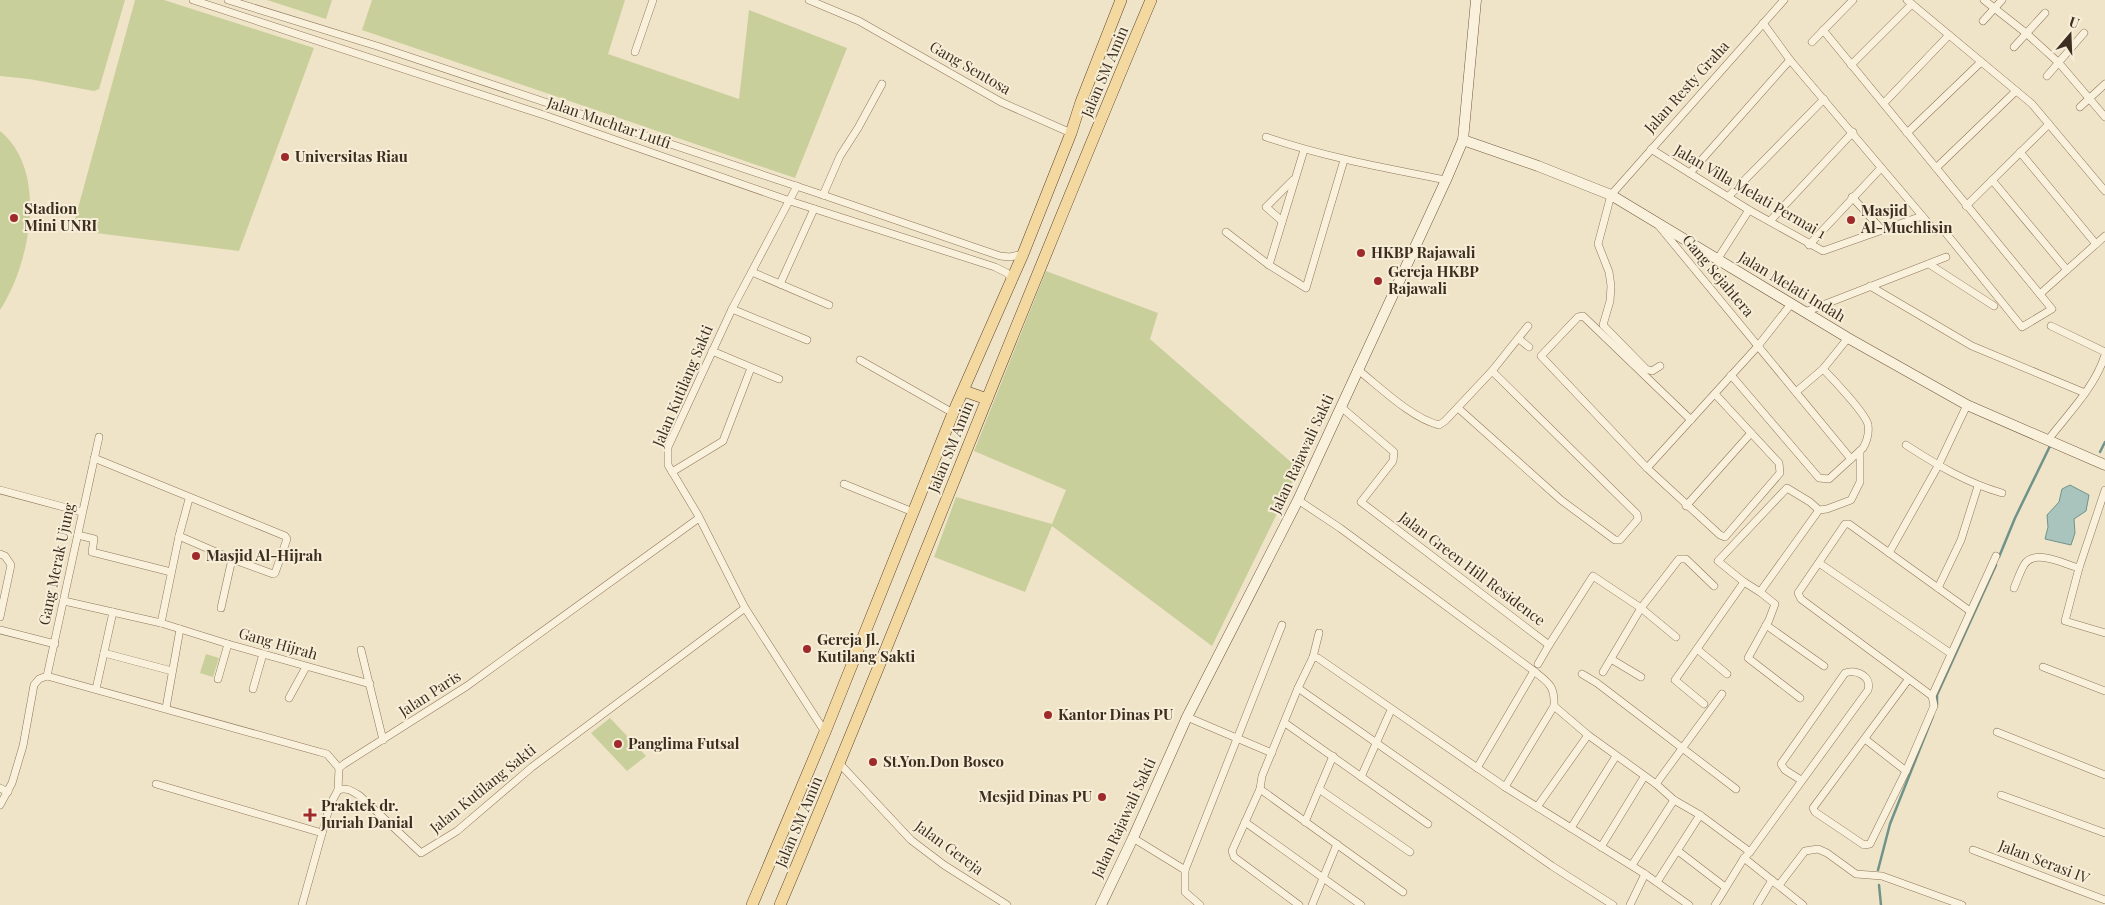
<svg xmlns="http://www.w3.org/2000/svg" width="2105" height="905" viewBox="0 0 2105 905" font-family="'Playfair Display',serif">
<style>
.green{fill:#c9cf9b}
.water{fill:#a9c4bc;stroke:#6f938a}
.lines{fill:none;stroke-linecap:round;stroke-linejoin:round}
.stream{stroke:#6f938a;stroke-width:2.5}
.street-casing{stroke:#8d765c;stroke-width:8}
.secondary-casing{stroke:#6f573f;stroke-width:11}
.primary-casing{stroke:#5b4430;stroke-width:12}
.street{stroke:#faf1dc;stroke-width:7}
.secondary{stroke:#faf1dc;stroke-width:10}
.primary{stroke:#f3d9a0;stroke-width:11}
.poi-dot{fill:#9e2a2b;stroke:#f7eed8;stroke-width:2}
.labels{text-anchor:middle;stroke-width:4;stroke-linejoin:round;paint-order:stroke}
.street-label{font-size:15px;fill:#3d2e20;stroke:#f7eed8}
.poi-label{font-size:15px;font-weight:bold;fill:#3d2e20;stroke:#f7eed8;text-anchor:start}
</style>
<rect width="100%" height="100%" fill="#f0e4c8"/>
<g class="green">
<polygon points="0,0 125,0 99,89 94,91 29,79 0,76"/>
<polygon points="135,0 164,0 314,48 239,251 72,230"/>
<polygon points="267,0 332,0 326,19"/>
<polygon points="372,0 625,0 608,54 739,99 749,10 847,48 795,178 362,30"/>
<path d="M0,131C49,171 30,264 0,310Z"/>
<polygon points="1046,271 1158,313 1150,339 1299,469 1212,646 1052,526 1025,592 934,557 956,497 1052,524 1066,490 974,451"/>
<polygon points="206,654 219,658 213,677 200,673"/>
<polygon points="610,718 646,756 627,771 591,733"/>
</g>
<polygon class="water" points="2070,485 2089,495 2086,511 2074,519 2075,533 2071,545 2045,539 2048,527 2047,515 2059,502 2062,489"/>
<g class="lines">
<g class="stream">
<polyline points="2100,452 2105,442"/>
<polyline points="1999,557 2015,518 2050,446"/>
<polyline points="1937,706 1937,695 1996,565"/>
<polyline points="1878,870 1890,824 1933,716"/>
<polyline points="1879,885 1881,905"/>
</g>
<defs>
<g id="street">
<polyline points="193,0 547,116 790,201 995,267 1007,273 1012,279"/>
<polyline points="228,0 380,47 823,195 1000,256 1010,257 1023,254"/>
<polyline points="809,0 859,21 1001,102 1071,133"/>
<polyline points="1907,0 2032,104 2105,191"/>
<polyline points="1984,0 2026,33 2059,63 2105,117"/>
<polyline points="1983,21 2002,0"/>
<polyline points="1763,23 1790,60 1935,231"/>
<polyline points="1823,30 2052,309 2022,327 1945,232"/>
<polyline points="1812,42 1853,0"/>
<polyline points="2014,47 2045,13"/>
<polyline points="635,52 653,0"/>
<polyline points="1851,65 1912,4"/>
<polyline points="2047,76 2084,33"/>
<polyline points="1884,103 1949,35"/>
<polyline points="2080,107 2105,84"/>
<polyline points="1907,133 1981,62"/>
<path d="M1266,137C1325,157 1385,168 1446,180"/>
<polyline points="1651,149 1749,210 1823,251 1922,216"/>
<polyline points="2020,152 2096,244"/>
<polyline points="1936,168 2016,91"/>
<polyline points="1690,173 1790,60"/>
<polyline points="1992,180 2067,270"/>
<polyline points="797,186 732,309 668,447 668,465 698,515 745,608 825,732"/>
<polyline points="823,195 840,156 858,128 882,84"/>
<polyline points="1729,196 1824,99"/>
<polyline points="1852,197 1882,230"/>
<polyline points="1966,206 2049,124"/>
<polyline points="1282,221 1266,207 1293,180"/>
<polyline points="1770,221 1853,132"/>
<polyline points="1659,226 1851,459"/>
<polyline points="1226,232 1269,265 1306,288 1344,160"/>
<polyline points="1809,245 1881,168"/>
<polyline points="1717,260 1749,210"/>
<polyline points="1929,264 1994,306"/>
<polyline points="1269,265 1304,150"/>
<polyline points="752,272 829,305"/>
<polyline points="780,284 814,209"/>
<polyline points="1870,286 1972,346 2085,393"/>
<polyline points="2040,294 2105,236"/>
<polyline points="732,309 807,340"/>
<polyline points="1805,312 1946,257"/>
<polyline points="2051,326 2105,352"/>
<polyline points="1519,339 1529,347"/>
<polyline points="712,351 779,379"/>
<polyline points="860,360 953,413"/>
<polyline points="1660,366 1652,371 1646,369 1603,325 1610,301 1611,286 1609,272 1598,244 1611,195 1784,0"/>
<path d="M1357,369C1380,387 1411,418 1439,425L1445,421L1492,371L1637,514L1638,519L1620,540H1615L1561,500L1458,408"/>
<polyline points="1492,371 1528,326"/>
<path d="M1731,375L1819,478L1829,479L1863,448C1867,441 1869,432 1868,425C1867,415 1832,378 1823,369"/>
<polyline points="1796,392 1823,369 1848,338"/>
<polyline points="1341,407 1394,452 1393,461 1361,502 1549,645 1593,576 1641,608 1676,637"/>
<polyline points="1691,420 1583,316 1578,317 1541,356 1647,468 1720,535 1725,537 1780,473 1779,463 1715,394"/>
<path d="M2048,440C2068,414 2095,387 2105,355"/>
<path d="M1906,445C1937,465 1967,483 2002,493"/>
<polyline points="94,458 285,536 287,539 275,573 273,574 232,559 179,536"/>
<polyline points="1647,468 1758,346 1791,304"/>
<polyline points="672,472 723,441 751,368"/>
<polyline points="844,484 913,512"/>
<polyline points="0,490 82,512"/>
<polyline points="2105,490 2079,568 2065,621 2105,633"/>
<path d="M1298,500L1340,528L1534,671C1549,683 1555,686 1554,706L1588,735L1656,784L1674,800L1700,815L1750,852"/>
<polyline points="1686,506 1751,433"/>
<polyline points="78,535 94,539 92,552 171,572"/>
<polyline points="1889,553 1938,466 1967,405"/>
<polyline points="0,554 5,556 11,565 0,617"/>
<polyline points="1819,563 1950,653"/>
<polyline points="1744,582 1718,561 1787,488 1810,502 1819,510"/>
<polyline points="1938,588 1961,540 1978,486"/>
<path d="M2014,588C2017,581 2020,572 2024,565C2034,548 2064,564 2079,568"/>
<polyline points="64,601 161,623 228,644 370,684"/>
<polyline points="221,608 232,559"/>
<polyline points="161,623 179,536 189,499"/>
<polyline points="1766,625 1824,666"/>
<polyline points="0,630 55,644"/>
<polyline points="1697,649 1727,674"/>
<polyline points="361,650 383,740"/>
<polyline points="104,653 172,671"/>
<polyline points="1313,657 1318,658 1505,787 1645,874 1689,905"/>
<polyline points="1611,659 1641,677"/>
<polyline points="1538,664 1549,645"/>
<polyline points="2043,667 2105,691"/>
<polyline points="1603,672 1641,608 1679,559 1686,559 1714,586"/>
<polyline points="1582,674 1597,683 1736,789"/>
<polyline points="47,676 316,751 327,754 339,768"/>
<polyline points="47,676 99,437"/>
<polyline points="218,679 228,644"/>
<polyline points="1908,680 1813,808 1815,812 1864,845 1870,844 1906,771 1934,706 1932,696 1996,556"/>
<polyline points="1298,688 1552,866 1613,905"/>
<polyline points="96,689 113,612"/>
<polyline points="253,689 263,654"/>
<polyline points="1932,696 1801,599 1798,593 1845,524 1849,524 1970,611"/>
<polyline points="289,698 306,667"/>
<polyline points="1800,698 1748,658 1769,620 1775,604 1760,592 1819,510 1827,509 1851,500 1860,482 1860,451"/>
<polyline points="1704,704 1675,680 1744,582 1760,592"/>
<polyline points="166,708 180,629"/>
<polyline points="1187,717 1272,753"/>
<polyline points="1285,723 1428,824"/>
<polyline points="1997,732 2105,775"/>
<polyline points="1865,739 1906,771"/>
<polyline points="840,764 911,840 944,865 1007,905"/>
<polyline points="1477,768 1534,671"/>
<polyline points="1361,777 1391,710"/>
<polyline points="156,784 322,833"/>
<polyline points="1656,784 1722,694"/>
<polyline points="1505,787 1554,706"/>
<polyline points="0,788 8,792"/>
<polyline points="1260,789 1403,892"/>
<polyline points="1319,789 1410,852"/>
<polyline points="338,790 339,768 344,764 467,686 699,518"/>
<polyline points="2001,795 2105,833"/>
<polyline points="0,805 12,783 23,746 34,685 39,679 47,676"/>
<polyline points="1537,807 1588,735"/>
<polyline points="1245,822 1361,905"/>
<polyline points="1305,822 1333,756"/>
<polyline points="1571,828 1616,756"/>
<polyline points="1133,838 1185,870"/>
<polyline points="1601,847 1644,777"/>
<polyline points="1973,850 2105,900"/>
<polyline points="1678,851 1725,887"/>
<polyline points="1744,858 1803,905"/>
<polyline points="1632,865 1674,800"/>
<polyline points="1657,882 1700,815"/>
<polyline points="1779,885 1805,851 1818,849 1827,853 1856,874 1882,876 1962,905"/>
<path d="M302,905L330,805L338,790C347,787 352,791 360,796L421,853L457,831L532,767L745,608"/>
<polyline points="1200,905 1185,892 1185,870 1282,625"/>
<polyline points="1299,905 1234,857 1232,851 1260,789 1262,776 1298,688 1313,657 1319,633"/>
<polyline points="1312,905 1337,844"/>
<polyline points="1630,905 1645,874"/>
<path d="M1715,905L1744,858L1750,852L1868,690C1872,676 1856,669 1845,673L1781,764L1785,770L1801,780"/>
<polyline points="1757,905 1772,880"/>
</g>
<g id="secondary">
<polyline points="1463,140 1538,166 1611,195 1848,338 1967,405 2105,465"/>
<polyline points="1101,905 1133,838 1187,717 1298,500 1446,180 1463,140 1476,0"/>
</g>
<g id="primary">
<polyline points="964,391 987,399"/>
<polyline points="752,905 825,732 953,413 1023,254 1071,133 1081,102 1121,0"/>
<path d="M780,905C907,605 1024,300 1151,0"/>
</g>
</defs>
<use href="#street" class="street-casing"/>
<use href="#secondary" class="secondary-casing"/>
<use href="#primary" class="primary-casing"/>
<use href="#street" class="street"/>
<use href="#secondary" class="secondary"/>
<use href="#primary" class="primary"/>
</g>
<g class="poi-dot">
<circle cx="285" cy="157" r="5"/>
<circle cx="14" cy="218" r="5"/>
<circle cx="1851" cy="220" r="5"/>
<circle cx="1361" cy="253" r="5"/>
<circle cx="1378" cy="281" r="5"/>
<circle cx="196" cy="556" r="5"/>
<circle cx="807" cy="649" r="5"/>
<circle cx="1048" cy="715" r="5"/>
<circle cx="618" cy="744" r="5"/>
<circle cx="873" cy="762" r="5"/>
<circle cx="1102" cy="797" r="5"/>
<path d="M307.5 807.5h5v5h5v5h-5v5h-5v-5h-5v-5h5z"/>
</g>
<g class="labels">
<g class="street-label">
<text transform="translate(970 68) rotate(30)" y="5">Gang Sentosa</text>
<text transform="translate(1105 72) rotate(-67)" y="5">Jalan SM Amin</text>
<text transform="translate(1687 87) rotate(-48)" y="5">Jalan Resty Graha</text>
<text transform="translate(609 123) rotate(19)" y="5">Jalan Muchtar Lutfi</text>
<text transform="translate(1750 192) rotate(30)" y="5">Jalan Villa Melati Permai 1</text>
<text transform="translate(1718 276) rotate(50)" y="5">Gang Sejahtera</text>
<text transform="translate(1792 287) rotate(31)" y="5">Jalan Melati Indah</text>
<text transform="translate(683 386) rotate(-67)" y="5">Jalan Kutilang Sakti</text>
<text transform="translate(951 447) rotate(-68)" y="5">Jalan SM Amin</text>
<text transform="translate(1302 454) rotate(-65)" y="5">Jalan Rajawali Sakti</text>
<text transform="translate(57 564) rotate(-78)" y="5">Gang Merak Ujung</text>
<text transform="translate(1472 569) rotate(37)" y="5">Jalan Green Hill Residence</text>
<text transform="translate(278 644) rotate(16)" y="5">Gang Hijrah</text>
<text transform="translate(430 694) rotate(-33)" y="5">Jalan Paris</text>
<text transform="translate(483 789) rotate(-39)" y="5">Jalan Kutilang Sakti</text>
<text transform="translate(1124 818) rotate(-65)" y="5">Jalan Rajawali Sakti</text>
<text transform="translate(799 822) rotate(-67)" y="5">Jalan SM Amin</text>
<text transform="translate(949 848) rotate(36)" y="5">Jalan Gereja</text>
<text transform="translate(2044 862) rotate(21)" y="5">Jalan Serasi IV</text>
</g>
<g class="poi-label">
<text x="295" y="162">Universitas Riau</text>
<text x="24" y="214">Stadion<tspan x="24" dy="17">Mini UNRI</tspan></text>
<text x="1861" y="216">Masjid<tspan x="1861" dy="17">Al-Muchlisin</tspan></text>
<text x="1371" y="258">HKBP Rajawali</text>
<text x="1388" y="277">Gereja HKBP<tspan x="1388" dy="17">Rajawali</tspan></text>
<text x="206" y="561">Masjid Al-Hijrah</text>
<text x="817" y="645">Gereja Jl.<tspan x="817" dy="17">Kutilang Sakti</tspan></text>
<text x="1058" y="720">Kantor Dinas PU</text>
<text x="628" y="749">Panglima Futsal</text>
<text x="883" y="767">St.Yon.Don Bosco</text>
<text x="1092" y="802" text-anchor="end">Mesjid Dinas PU</text>
<text x="321" y="811">Praktek dr.<tspan x="321" dy="17">Juriah Danial</tspan></text>
</g>
</g>
<g transform="translate(2070 35) rotate(19)" stroke="#f7eed8" stroke-width="4" paint-order="stroke">
<path d="M0-4L9 19L0 12L-9 19Z" fill="#3d2e20"/>
<text y="-8" font-size="14" font-weight="bold" text-anchor="middle" fill="#3d2e20">U</text>
</g>
</svg>
